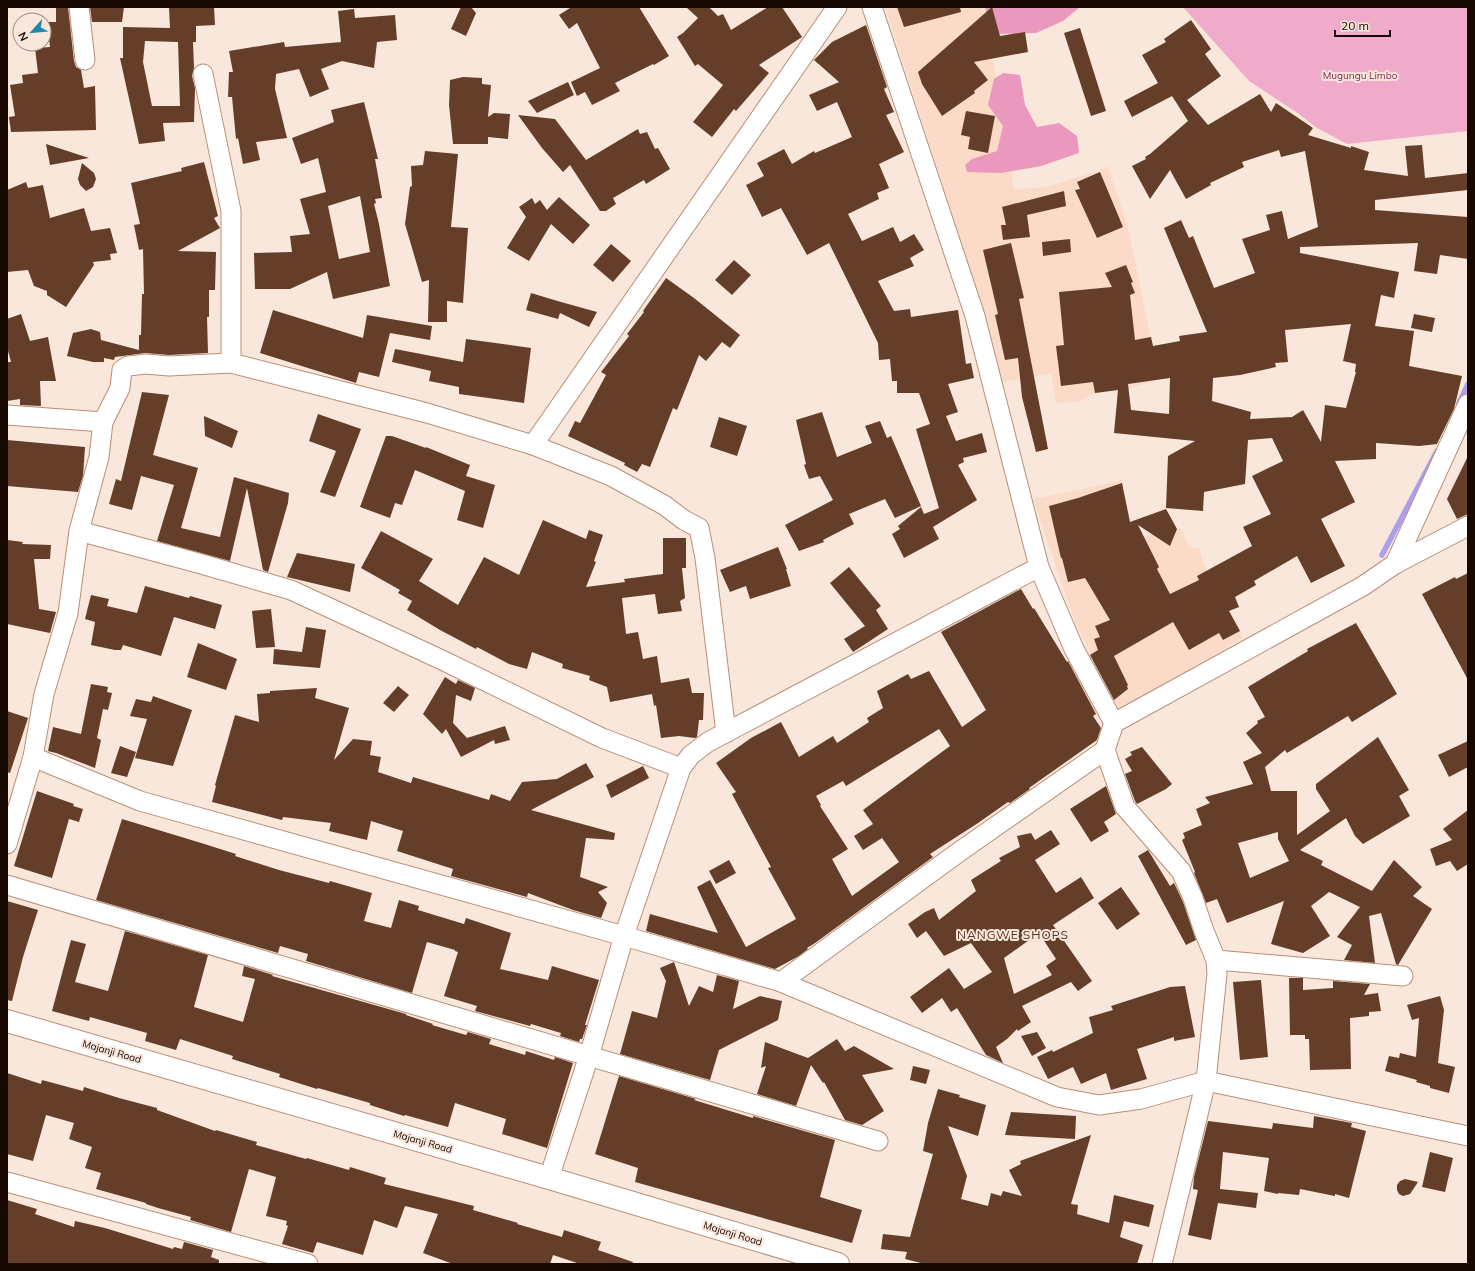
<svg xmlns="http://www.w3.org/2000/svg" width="1475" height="1271" viewBox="0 0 1475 1271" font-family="Mulish,sans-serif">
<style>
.built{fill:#fbdac8}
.green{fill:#f0abca}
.forest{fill:#eb98bf}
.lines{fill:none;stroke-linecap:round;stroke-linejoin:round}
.stream{stroke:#aca0ee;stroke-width:5.5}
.building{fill:#643e28;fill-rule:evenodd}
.minor-casing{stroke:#b98e76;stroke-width:21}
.major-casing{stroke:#b98e76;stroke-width:24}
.minor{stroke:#fff;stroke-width:19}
.major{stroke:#fff;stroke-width:22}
.labels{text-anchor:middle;stroke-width:4;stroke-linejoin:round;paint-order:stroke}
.park-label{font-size:10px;fill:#85245a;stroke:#fae7dc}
.street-label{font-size:10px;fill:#170802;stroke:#fae7dc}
.quarter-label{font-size:12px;letter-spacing:1px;fill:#57321c;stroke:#fae7dc}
</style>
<rect width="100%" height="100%" fill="#fae7dc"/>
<g class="built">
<polygon points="885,7 982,7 990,39 1014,190 1050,186 1098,171 1108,166 1129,231 1153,349 1161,379 1128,389 1095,393 1078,402 1056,403 1051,374 1003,382 948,201"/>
<polygon points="1123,480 1122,484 1134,540 1165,529 1181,529 1189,547 1199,548 1204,565 1244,637 1120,710 1077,627 1036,508 1034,499"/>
</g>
<polygon class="green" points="1183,7 1468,7 1468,131 1347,144 1317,128 1299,114 1249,81"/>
<g class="forest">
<polygon points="985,7 1080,7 1063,21 1036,33 994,34 989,25"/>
<polygon points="1003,73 1020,75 1025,105 1037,127 1059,123 1077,136 1079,153 1041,166 1001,173 967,172 965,165 972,159 997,151 1003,126 988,105 994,79"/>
</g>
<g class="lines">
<g class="stream">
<polyline points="1459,403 1468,384"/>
<polyline points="1382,555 1437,451"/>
</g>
</g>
<g class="building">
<polygon points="56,7 68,7 74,61 76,67 81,70 84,88 95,86 96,130 11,132 9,117 15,116 10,85 23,83 22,75 38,73 35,48 50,47 47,22 56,22"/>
<polygon points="90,7 124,7 122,22 92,22"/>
<path d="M214,7L215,25L196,26V42H193L194,68L192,76L195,88L194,122L163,123L165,141L139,144L120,58H123V27L170,28L169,8ZM145,41L178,42L180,106H152L143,62Z"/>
<polygon points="461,7 471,7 476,13 466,36 451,29"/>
<polygon points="569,7 639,7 669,56 654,65 653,64 615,83 620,91 592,105 585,92 577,96 571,82 600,68 577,23 569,29 559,15 570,8"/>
<polygon points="686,7 709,7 718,16 723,14 731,30 768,7 782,7 802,37 759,65 769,73 736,111 734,109 712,137 693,122 723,85 698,64 695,66 677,37 683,33 698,18"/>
<polygon points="897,7 960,7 961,12 904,27"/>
<polygon points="992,7 1000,36 1025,32 1028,52 974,62 988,80 974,91 975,93 942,116 922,84 918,72"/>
<polygon points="354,9 355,18 395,15 397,40 377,42 374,68 342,61 321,69 329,89 310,97 299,69 276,74 275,89 287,138 256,142 260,160 243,164 238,138 236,139 232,97 228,97 229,72 233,72 229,51 284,42 285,47 341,42 338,11"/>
<path d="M1191,20L1211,49L1205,54L1221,76L1187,100L1208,125L1260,94L1271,112L1276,103L1313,128L1308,135L1351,148V146L1369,152L1364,170L1408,176L1405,146L1422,145L1425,178L1468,173V190L1375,200V210L1468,217V259L1440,255L1437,274L1414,271L1418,243L1300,247V253L1399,272L1394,298L1381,295L1375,326L1414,331L1409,366L1462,376L1454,409L1437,444L1419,446L1376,443V459L1335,461L1355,502L1321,519L1345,566L1311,583L1297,556L1254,581L1256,585L1235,597L1239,607L1229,611L1240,631L1223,640L1219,633L1189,650L1173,622L1114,656L1128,685L1127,686L1128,689L1114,700L1090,655L1098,650L1094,639L1100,637L1095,626L1110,620L1085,578L1068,582L1062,558H1061L1049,506L1078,498L1122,483L1130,522L1166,509L1177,529L1170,546L1138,525L1159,567L1157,569L1170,594L1199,580L1197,576L1252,546L1243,527L1271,514L1252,476L1283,461L1272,438L1248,440L1245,484L1204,492L1203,511L1166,508L1168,456L1195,441L1114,433L1118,390L1095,393L1093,382L1061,386L1056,346L1064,345L1059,292L1112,287L1105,273L1126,265L1133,282L1131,283L1135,293L1130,295L1135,340L1151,337L1153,346L1180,341L1179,336L1207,332L1164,228L1181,220L1189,238L1193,236L1214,288L1255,273L1242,239L1270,230L1266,215L1282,211L1288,239L1318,227L1305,151L1281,157L1279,150L1242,162L1244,167L1210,183L1211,185L1186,199L1170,170L1150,199L1132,166L1146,159L1145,157L1150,154L1188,121L1172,96L1132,117L1124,101L1158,83L1142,55L1166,42L1164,39ZM1351,324L1343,361L1356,364L1355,372H1356L1346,408L1325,405L1321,442L1303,410L1292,417L1250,419L1251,412L1212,401L1213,378L1240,375L1276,367L1275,363L1288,362L1285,330ZM1170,378L1169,414L1131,410L1128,384Z"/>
<polygon points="866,25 887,87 884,89 894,112 886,115 904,152 879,164 889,188 877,193 879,199 848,214 862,241 893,227 900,242 914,234 924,250 910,258 914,266 878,281 894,311 910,309 911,317 958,310 966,364 971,363 974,378 948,384 958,412 946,416 956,441 982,433 987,452 963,458 964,462 958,465 977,500 933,527 939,539 904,558 892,534 900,529 898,526 921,507 924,514 939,508 916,429 930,424 919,393 897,393 897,381 892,381 890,359 879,360 878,343 829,243 807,255 781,208 762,217 746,185 764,176 757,163 784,149 792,164 814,151 815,153 852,137 837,102 817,111 809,95 839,82 814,60 832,42"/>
<polygon points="1080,28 1106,111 1091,116 1064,33"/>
<polygon points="463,77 482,78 482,84 491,85 488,117 494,113 510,114 508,139 488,137 488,144 453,144 449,105 450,80"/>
<polygon points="568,82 574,95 537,113 528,101"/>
<path d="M364,102L378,159H375L382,198L375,199L376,203L374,204L379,224L390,286L333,299L327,272L290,289H255L254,253L292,252L290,236L310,234L300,199L326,192L318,158L301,164L292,138L334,122L331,110ZM360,196L370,252L339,259L328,206Z"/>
<polygon points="966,111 995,116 988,153 968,149 970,137 961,135"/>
<polygon points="518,115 555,119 586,160 638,129 640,134 647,132 655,149 658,148 670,169 646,184 644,180 613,198 616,204 606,211 600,211 570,165 563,172 542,148"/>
<polygon points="46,144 89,158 50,165"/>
<polygon points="425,151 458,154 451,227 468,228 463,303 447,301 447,322 428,322 429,280 422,282 405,224 410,187 412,186 411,166 423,165"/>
<polygon points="204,162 218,216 214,218 220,228 178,251 216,252 215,290 207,290 209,290 209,317 207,317 208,353 169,355 145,353 115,357 114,360 104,358 104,362 93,362 67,356 73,333 91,329 100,332 101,340 139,350 139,335 141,335 142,294 144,294 143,249 139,250 134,225 140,224 131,183 182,171 181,168"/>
<polygon points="82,163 94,173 96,179 93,187 86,191 80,185 78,179"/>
<polygon points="1100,172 1123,227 1097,238 1075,190 1080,189 1077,182"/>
<polygon points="26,182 28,188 43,185 50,218 84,208 91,231 110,228 117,253 110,254 111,260 93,262 94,265 66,307 47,295 47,291 34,286 28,270 7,272 7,190"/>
<polygon points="1064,191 1066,206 1027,215 1030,237 1003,240 1001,225 1006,225 1002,207"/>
<polygon points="559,197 590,225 573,244 551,224 529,261 507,248 526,217 519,207 532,198 535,204 540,200 547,210"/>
<polygon points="1070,239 1071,252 1043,256 1042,242"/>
<polygon points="1011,243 1024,298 1019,299 1048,449 1036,452 1022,397 1018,358 1005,360 995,315 998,314 983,250"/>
<polygon points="611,244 631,261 613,282 593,265"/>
<polygon points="734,260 751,275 732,295 715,280"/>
<polygon points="666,278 694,298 740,335 730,348 722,342 706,361 699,355 677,410 673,408 650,467 642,464 637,472 624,465 625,463 568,436 575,421 580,423 606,375 601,372 629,336 627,334 644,312 643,311"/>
<polygon points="531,293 561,302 597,312 589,327 560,313 558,319 526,310"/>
<polygon points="273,310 363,338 367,315 432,326 430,340 390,333 379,377 359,372 356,383 260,353"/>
<polygon points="21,314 30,341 48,337 56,381 40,381 41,406 20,405 20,399 7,401 7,362 11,362 7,347 7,319"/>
<polygon points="1414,314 1435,318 1432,332 1411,328"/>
<polygon points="466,339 531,348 524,403 459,394 459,387 429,381 431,371 392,362 395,349 463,362"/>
<polygon points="142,392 169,395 153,455 198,468 181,528 220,537 234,477 289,493 288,503 268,572 263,570 247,488 230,561 157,541 174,485 141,476 132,510 109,504 116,479 121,481"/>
<polygon points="822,412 837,457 872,443 865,426 880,421 887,438 891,436 921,506 895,518 885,499 849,514 854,524 823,540 824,542 799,551 785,525 833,500 820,476 809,479 804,465 806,464 796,420"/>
<polygon points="318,414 361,429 335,497 320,492 336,451 309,441"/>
<polygon points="204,416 238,431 232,448 205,436"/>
<polygon points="719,417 747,426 737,456 710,447"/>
<polygon points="386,436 392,436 426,448 426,447 470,465 466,476 495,485 483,528 457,520 465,491 415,470 402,505 395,503 390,518 360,507"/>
<polygon points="7,440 85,447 83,476 78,492 7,486"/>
<polygon points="1468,456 1468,514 1457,519 1447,499"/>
<polygon points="543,520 586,539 589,530 603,535 594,561 596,562 586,587 625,582 624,579 663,574 663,538 686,538 686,568 682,568 685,598 680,601 682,611 658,614 655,594 622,598 626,634 638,632 643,659 657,656 661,683 689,678 692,693 704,693 703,720 699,720 697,737 695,738 679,736 661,738 656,705 654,706 652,694 610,702 607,687 589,680 590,676 562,668 563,664 532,652 527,669 509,664 477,647 476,649 440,630 407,610 412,601 398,593 400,590 361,568 381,531 433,559 419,581 458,605 484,557 519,575"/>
<polygon points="7,540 23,542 22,544 51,545 50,559 34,559 39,609 56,612 50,633 7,624"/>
<polygon points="778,547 787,569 786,569 791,586 750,599 746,586 730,592 720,570"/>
<polygon points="297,553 355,564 350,592 287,577"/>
<polygon points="849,567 881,606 876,610 888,629 853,652 844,639 865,626 830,583"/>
<polygon points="1468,573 1468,680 1422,594 1455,577 1456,579"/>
<polygon points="145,586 189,598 190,596 222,605 215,629 174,617 161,656 123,645 121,650 115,650 91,645 95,622 85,619 91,595 109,599 107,606 137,613"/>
<path d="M1021,589L1033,609L1034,608L1067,662L1068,661L1096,714L1093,716L1101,728L1097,740L1029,788L1030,789L1010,803L1008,802L978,823L930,854L933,857L815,943L807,948L808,949L799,956L775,969L646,931L650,914L718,933L697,887L710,880L746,947L796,919L768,868L771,867L732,794L736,792L716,763L751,738L781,722L799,757L833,736L837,743L869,722L867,718L883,708L877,691L908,674L911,679L929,671L962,727L986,710L941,632ZM939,729L950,746L863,810L873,824L854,836L863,850L882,838L899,862L852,896L832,859L848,849L820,806L821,805L816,796L843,781L846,786Z"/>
<polygon points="271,609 275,647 256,648 252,611"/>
<path d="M1356,623L1397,694L1352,722L1348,716L1287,753L1285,750L1265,767L1271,791H1297V835L1330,811L1316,789V784L1378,737L1409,790L1399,796L1410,816L1363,844L1355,836L1346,818L1300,850L1323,861L1321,865L1372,891L1394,860L1422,887L1413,896L1432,909L1398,965L1396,964L1381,913L1369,916L1375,963L1344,960L1352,945L1337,937L1360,907L1329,892L1311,906L1330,936L1303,953L1271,944L1284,901L1227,923L1217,899L1206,903L1194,873L1195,872L1182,840L1185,838L1183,833L1202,825L1196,809L1210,803L1205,797L1253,784L1243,762L1262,753L1246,733L1258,723L1257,721L1265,717L1248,687L1308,651L1307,649ZM1278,832V839L1289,861L1250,878L1238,843Z"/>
<polygon points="306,627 326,630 320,668 273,664 274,649 302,652"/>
<polygon points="198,643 237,659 226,690 187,677"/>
<polygon points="445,677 456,684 458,680 475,688 471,701 456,695 453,723 467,738 505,726 510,740 495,744 494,740 461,757 446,729 442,734 423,714"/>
<polygon points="91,684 108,687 107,692 112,693 108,710 103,709 97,738 101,740 95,768 56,753 48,751 53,727 81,734"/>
<polygon points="398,686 409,695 394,712 383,703"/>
<polygon points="317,688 315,698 349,708 334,760 353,739 372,741 370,755 381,757 378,772 411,783 413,777 489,800 491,794 510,801 522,782 557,779 586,763 594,777 531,810 615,833 614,840 586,838 580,877 608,887 598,892 607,903 601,918 573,910 528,893 527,897 451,876 453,869 397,851 403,831 371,821 367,840 329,831 331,823 283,817 282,820 212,802 216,786 215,785 235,715 259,722 257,694 270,693 270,691"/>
<polygon points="153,696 192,710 173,766 135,758 147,719 130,716 136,699 151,702"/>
<polygon points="7,711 28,718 10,773 7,772"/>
<polygon points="1468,741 1468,767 1449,777 1438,755"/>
<polygon points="120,746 136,752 127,777 111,773"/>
<polygon points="1142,747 1172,784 1166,789 1137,804 1135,801 1125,774 1132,771 1125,759 1132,755 1130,752"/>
<polygon points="643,766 649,778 611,798 606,785"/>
<polygon points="1106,786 1116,814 1104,822 1109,831 1091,842 1070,809"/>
<polygon points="37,791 74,804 73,806 83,809 79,822 69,819 52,878 14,866"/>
<polygon points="1468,810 1468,864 1457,871 1450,861 1436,866 1430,849 1452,840 1443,829"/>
<polygon points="122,819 198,842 236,854 235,856 279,870 329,883 330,881 372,893 364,921 391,928 399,900 419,906 418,910 464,924 466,918 511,933 500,969 548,980 552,966 599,980 585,1025 587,1025 582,1039 580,1039 579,1042 560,1036 561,1033 531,1024 530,1026 475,1011 477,1006 444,996 458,952 455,951 455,950 427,942 412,993 306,961 308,954 280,946 278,953 96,900"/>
<path d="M1051,830L1060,844L1035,860L1056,893L1081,877L1094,898L1053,925L1092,981L1078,991L1071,982L1022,1006L1031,1022L1018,1031L1017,1029L1007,1039L996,1047L1003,1063L986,1055L957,1008L951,1012L942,998L922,1013L910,997L949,968L964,989L992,972L971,943L944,956L926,931L917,938L908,924L925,912L934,908L939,920L976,891L971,880L1001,861L999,858L1020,847L1017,836L1031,833L1035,840ZM1039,933L1056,959L1046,966L1052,975L1014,994L1004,958Z"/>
<polygon points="1148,850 1170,886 1174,883 1183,902 1196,940 1186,945 1138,856"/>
<polygon points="729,860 736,873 716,884 709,871"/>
<polygon points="1121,887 1140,914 1117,930 1098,903"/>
<polygon points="7,901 38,910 23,957 12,1001 7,1000"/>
<polygon points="125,931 208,955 194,1007 243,1022 255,979 242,976 244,966 273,975 272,976 406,1014 406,1015 433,1024 432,1025 466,1035 468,1032 491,1039 489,1044 525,1055 526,1051 554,1060 555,1057 573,1063 547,1148 502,1134 506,1119 455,1103 448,1127 405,1115 404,1116 370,1105 370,1103 318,1088 317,1089 279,1077 280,1074 232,1059 233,1056 180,1039 176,1050 145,1041 147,1033 90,1017 89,1021 52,1011 71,940 86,944 75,982 108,991"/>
<polygon points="674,962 689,1006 699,986 713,992 717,975 739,981 733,1009 760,996 782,1001 778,1020 719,1050 710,1080 620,1054 632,1011 657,1018 666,981 660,968"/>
<polygon points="1289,978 1303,978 1303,990 1333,988 1333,981 1370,984 1364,995 1378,993 1381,1011 1369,1012 1369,1016 1350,1018 1351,1069 1310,1070 1309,1039 1305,1039 1305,1035 1290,1035"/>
<polygon points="1261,980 1268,1057 1240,1060 1233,982"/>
<polygon points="1185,986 1195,1037 1174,1041 1174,1037 1137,1049 1147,1079 1111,1090 1106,1073 1081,1084 1073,1067 1048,1079 1037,1057 1052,1050 1053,1052 1093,1033 1089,1017 1113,1010 1111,1006 1170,987"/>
<polygon points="1440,996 1444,1010 1438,1063 1455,1067 1449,1093 1430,1088 1430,1086 1416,1082 1417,1080 1385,1071 1389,1056 1399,1058 1400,1053 1416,1057 1419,1018 1412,1020 1407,1005"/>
<polygon points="1037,1032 1046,1048 1032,1056 1021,1036"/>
<polygon points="837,1039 845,1051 854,1046 894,1069 862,1075 884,1111 862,1125 845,1120 824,1082 823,1083 811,1065 796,1106 757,1094 766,1066 761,1068 765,1042 808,1058"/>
<polygon points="913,1066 930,1070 926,1084 910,1080"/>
<polygon points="7,1073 41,1084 42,1080 83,1091 84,1087 119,1098 157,1108 157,1110 215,1131 216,1130 257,1142 256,1145 306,1159 307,1158 349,1170 350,1167 386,1178 384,1184 462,1203 474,1206 473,1210 518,1223 517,1224 562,1237 564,1230 601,1242 598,1250 633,1262 632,1264 580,1264 553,1255 550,1264 453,1264 423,1253 438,1214 405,1206 397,1228 374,1220 363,1255 317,1242 313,1253 282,1244 288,1226 286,1225 287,1221 266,1216 276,1177 249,1169 231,1232 190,1220 191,1217 158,1208 146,1204 146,1203 96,1189 101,1173 85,1168 92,1147 69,1139 74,1123 46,1115 33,1161 7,1154"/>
<polygon points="619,1076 696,1099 694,1100 753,1118 753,1116 835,1140 820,1197 862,1210 852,1243 635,1182 638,1168 595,1154"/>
<polygon points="938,1089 960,1095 959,1097 986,1105 978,1136 948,1126 967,1176 961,1199 988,1206 991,1193 1001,1196 1003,1191 1022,1196 1009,1170 1021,1164 1020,1161 1091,1135 1071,1204 1078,1205 1077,1214 1109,1223 1114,1195 1154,1205 1149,1227 1124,1221 1120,1237 1143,1245 1137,1264 925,1264 905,1259 907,1252 881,1249 883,1234 910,1237 933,1154 923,1151 928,1123"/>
<polygon points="1011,1112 1076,1116 1075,1139 1005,1135"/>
<polygon points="1314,1116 1352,1123 1351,1127 1366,1131 1349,1198 1335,1194 1335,1196 1300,1189 1299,1195 1278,1193 1278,1194 1264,1191 1269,1158 1223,1152 1220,1189 1258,1193 1256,1208 1218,1203 1211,1240 1188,1235 1198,1190 1193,1189 1194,1177 1208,1121 1272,1129 1273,1123 1313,1128"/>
<polygon points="1430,1152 1453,1158 1445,1192 1422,1187"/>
<polygon points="1405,1179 1418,1182 1410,1194 1403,1196 1399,1194 1397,1190 1397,1185 1400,1181"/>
<polygon points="7,1200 37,1209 35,1214 74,1227 75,1221 105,1228 173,1249 174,1247 182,1249 184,1242 213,1250 211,1257 219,1260 219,1264 7,1264"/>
</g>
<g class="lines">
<defs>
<g id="minor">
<polyline points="79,7 85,60"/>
<polyline points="872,7 975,316 1039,567 1074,649 1114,723"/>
<polyline points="203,74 231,211 231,363"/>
<polyline points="7,415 103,422 99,457 79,531 68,613 44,694 33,757 140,801 624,936 781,982 1057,1097 1099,1105 1141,1099 1206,1081 1468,1136"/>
<polyline points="103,422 120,388 122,370 128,366 146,364 169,366 231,363 427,413 533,445 611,476 664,505 684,520 699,528 705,558 726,733"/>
<polyline points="533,445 837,7"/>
<polyline points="79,531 198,563 291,590 442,660 602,738 681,768"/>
<polyline points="1395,564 1468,404"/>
<polyline points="1105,750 1125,807 1181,871 1193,898 1204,931 1216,960 1217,974 1206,1081 1162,1264"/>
<polyline points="7,844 33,757"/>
<polyline points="7,885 878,1141"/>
<polyline points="1216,960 1403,976"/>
<polyline points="781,982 959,852 1105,750 1114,723 1363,586 1395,564 1468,526"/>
<polyline points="549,1178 589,1056 624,936 681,768 691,755 708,742 1039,567"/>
<polyline points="7,1182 308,1264"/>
</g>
<polyline id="major" points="7,1021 549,1178 838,1264"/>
</defs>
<use href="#minor" class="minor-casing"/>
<use href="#major" class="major-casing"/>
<use href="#minor" class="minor"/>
<use href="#major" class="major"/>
</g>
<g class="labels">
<g class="park-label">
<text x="1360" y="79">Mugungu Limbo</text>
</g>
<g class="street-label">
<text transform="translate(112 1051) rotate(16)" y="4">Majanji Road</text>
<text transform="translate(423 1141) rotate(16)" y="4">Majanji Road</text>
<text transform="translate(733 1233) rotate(17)" y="4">Majanji Road</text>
</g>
<g class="quarter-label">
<text x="1013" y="939">NANGWE SHOPS</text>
</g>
</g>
<rect width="1475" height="1271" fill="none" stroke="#170802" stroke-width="16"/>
<g transform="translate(32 32) rotate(243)"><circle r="19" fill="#fae7dc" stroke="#9f8e85"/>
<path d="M0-3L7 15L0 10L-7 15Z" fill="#1f86af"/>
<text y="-6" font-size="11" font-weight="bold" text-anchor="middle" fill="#170802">N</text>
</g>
<path d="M1335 30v6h55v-6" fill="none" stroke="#170802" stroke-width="2"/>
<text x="1341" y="30" font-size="12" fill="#170802" stroke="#fae7dc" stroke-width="3" paint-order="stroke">20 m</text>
</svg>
